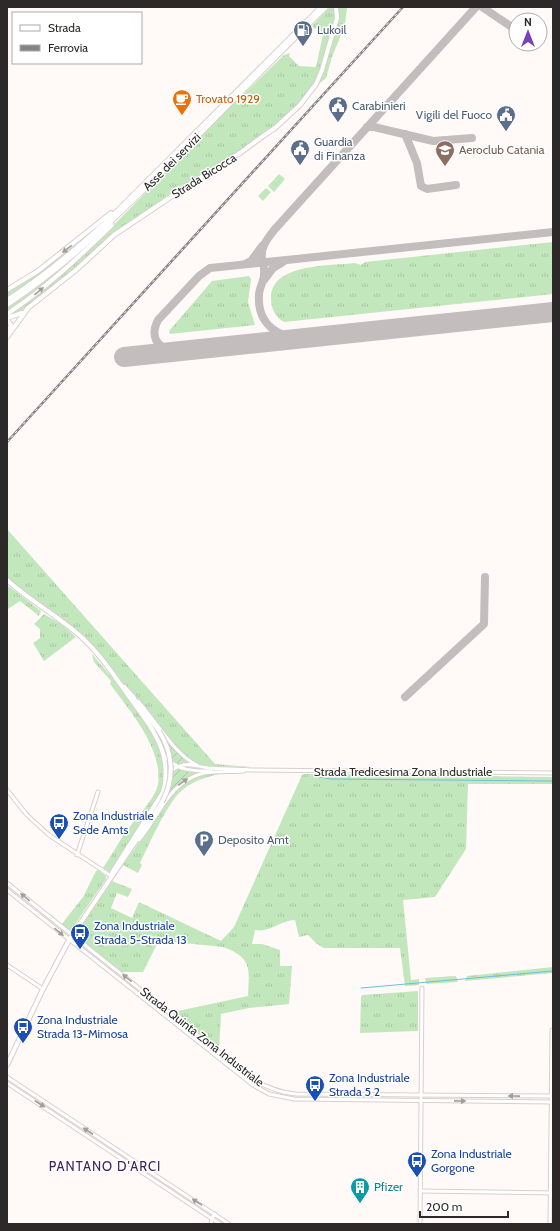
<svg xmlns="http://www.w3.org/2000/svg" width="560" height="1231" viewBox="0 0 560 1231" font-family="Cabin,sans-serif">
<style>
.grass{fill:url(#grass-tufts)}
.park{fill:#c3e7bc}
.garden{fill:url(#garden-furrows)}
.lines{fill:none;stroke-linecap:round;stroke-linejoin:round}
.stream{stroke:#6cc1d4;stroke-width:1}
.taxiway{stroke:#c3bebd;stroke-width:8}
.runway{stroke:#c3bebd;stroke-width:20}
.minor-casing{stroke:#d7cfcb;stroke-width:5}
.major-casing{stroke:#d7cfcb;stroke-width:6}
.minor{stroke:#fff;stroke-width:3}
.major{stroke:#fff;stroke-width:4}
.rail-casing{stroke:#878382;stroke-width:2.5}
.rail{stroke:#fff;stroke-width:1;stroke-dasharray:3;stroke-linecap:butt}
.major-bridge-casing{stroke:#d7cfcb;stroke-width:6;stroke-linecap:butt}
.major-bridge{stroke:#fff;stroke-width:4}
.oneway{fill:#a09f9e}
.labels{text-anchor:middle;stroke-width:3;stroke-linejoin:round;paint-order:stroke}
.service-label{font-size:12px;fill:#4e5e75;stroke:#fff;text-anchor:start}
.food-label{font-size:12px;fill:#c56008;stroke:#fff;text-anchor:start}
.education-label{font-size:12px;fill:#785e54;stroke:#fff;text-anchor:start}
.street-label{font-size:12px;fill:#2c2928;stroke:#fff}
.transit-label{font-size:12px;fill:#164399;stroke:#fff;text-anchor:start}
.culture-label{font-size:12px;fill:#0d838f;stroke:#fff;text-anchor:start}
.neighbourhood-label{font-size:13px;letter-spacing:1px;fill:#3c255f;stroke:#fff}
</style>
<defs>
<pattern id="grass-tufts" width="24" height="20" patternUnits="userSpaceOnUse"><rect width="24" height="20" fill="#c3e7bc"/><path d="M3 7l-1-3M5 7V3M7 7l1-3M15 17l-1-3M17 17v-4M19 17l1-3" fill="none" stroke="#a8c6a2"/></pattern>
<pattern id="garden-furrows" width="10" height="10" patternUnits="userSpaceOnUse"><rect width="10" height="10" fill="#c3e7bc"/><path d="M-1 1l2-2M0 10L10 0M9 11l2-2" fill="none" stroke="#a8c6a2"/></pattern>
</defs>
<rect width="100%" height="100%" fill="#fffaf8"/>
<g class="grass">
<path d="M330,7H334C336,20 331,33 327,45C324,58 321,71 315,82C288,128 231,155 188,183C167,196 146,210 125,225C106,238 90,256 73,271C55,286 36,299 18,313L7,316L97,242L225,112L284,55L290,53L289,56L299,66L316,67L323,34L318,28L315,29L312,26Z"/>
<polygon points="338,7 347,7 345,25 332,57 326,78 320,83 319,82 324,71 338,21 339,15"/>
<path d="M553,242V294L284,322C276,318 271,309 271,299C270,263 330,266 355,263L361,265L365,262Z"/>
<polygon points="76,246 48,269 7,298 7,291 40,272"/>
<polygon points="81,253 40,288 7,312 7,308 35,289"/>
<polygon points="249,276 251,279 248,302 255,325 170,334 169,331 212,281"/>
<path d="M7,529L215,764L251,767L200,766L194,763L180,753L85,637C61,615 31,600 7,577Z"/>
<polygon points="7,585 41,611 39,616 20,601 8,609 7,608"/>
<polygon points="44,614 61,624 76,637 44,661 33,643 40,638 40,629 34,624"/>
<path d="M92,655H93C119,687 178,748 161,792C157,803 148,813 141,823C131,837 123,852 114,867L109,872L103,868C110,857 117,846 124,834C133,822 156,798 158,784C163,748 129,710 110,684L111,681L94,662Z"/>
<path d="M206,774H220C205,777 190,782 179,793C164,810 150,843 140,863L142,865L138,873L123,865L175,791C184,782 193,778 206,774Z"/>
<path d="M304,774L553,777V784H468L466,849L435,897L403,900L411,980L419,979V985L405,986L400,948H324L317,944L308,935L299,937L295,920C281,920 270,933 255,930L252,944H262L280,950V966H292L289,1004L249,1008L221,1014L219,1050L173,1012L248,996C249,969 253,958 223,947L164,941L157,944L143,972H122L81,940L79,930L112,881L132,889L128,897L117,893L111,908L132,918L139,902L221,941L234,927L302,775Z"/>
<polygon points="98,870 106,876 106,879 71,930 67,930 61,925 83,897 96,871"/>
<polygon points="553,967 553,973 465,981 467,976"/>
<polygon points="456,976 458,982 426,984 425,978"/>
<polygon points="418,991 418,1031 360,1033 361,998 362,995"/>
</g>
<g class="park">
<polygon points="279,174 285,179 274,192 268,186"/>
<polygon points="266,188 271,192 263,201 258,196"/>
</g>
<g class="garden">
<polygon points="141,711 157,732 161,731 179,754 193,765 178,765 166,757"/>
<path d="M178,767L189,772H205C185,778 178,784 165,800L171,787L173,770Z"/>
</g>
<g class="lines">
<g class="stream">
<polyline points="315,776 330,779 553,781"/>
<polyline points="361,988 553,971"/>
</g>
<g class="taxiway">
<polyline points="482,7 516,30"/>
<polyline points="367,127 374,127 433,141 472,138"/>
<polyline points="405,134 417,163 421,186 427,189 456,185"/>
<polyline points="245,264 251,261 262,246"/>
<polyline points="264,280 273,268 283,262"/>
<polyline points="552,312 553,312"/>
<path d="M308,338C281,340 257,326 259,295C259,288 264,282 264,274C265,269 263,264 262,259C260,247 268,238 275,229L476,7"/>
<path d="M173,352C156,347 150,336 158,320L199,276L210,268L553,232"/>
<polyline points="405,697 484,624 485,577"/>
</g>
<polyline class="runway" points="124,357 553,312"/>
<defs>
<g id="minor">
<polyline points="124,686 134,697"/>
<path d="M138,701C155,720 175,755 197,765"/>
<path d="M165,756C176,771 194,771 211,771"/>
<path d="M166,782C169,774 171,769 180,766C188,762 199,767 208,768C223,769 237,769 252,770L553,773"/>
<polyline points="7,790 27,815 49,835 111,876"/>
<path d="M139,840C160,815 169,781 204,773C217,771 231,772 244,771"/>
<polyline points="77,855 98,792"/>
<path d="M7,883L254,1080C268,1088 280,1093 296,1094L553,1096"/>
<polyline points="7,890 253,1085 269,1094 294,1099 553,1102"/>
<polyline points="78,927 78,937 81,941"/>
<polyline points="7,965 43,989"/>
<polyline points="7,1077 229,1224"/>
<polyline points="7,1083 220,1224"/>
<polyline points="420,1191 553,1193"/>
<polyline points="211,1224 212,1218 215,1214"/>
<polyline points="420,1224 422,988"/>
<polyline points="550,1224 552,1030"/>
</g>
<g id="major">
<polyline points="7,290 38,271 111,213"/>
<path d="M7,300C43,277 75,250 107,221L321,7"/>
<path d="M7,305C72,262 124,210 178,156C228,106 276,56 326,7"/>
<path d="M7,314C45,289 79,257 112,225"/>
<polyline points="7,318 22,313"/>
<polyline points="7,320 11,325 9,330"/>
<polyline points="7,337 28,308 76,270 114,235 190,184 240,153 263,136 275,128 300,105 316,84 322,70 337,18 336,7"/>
<path d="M7,580C29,600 55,614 78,634C98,651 113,674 128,695C140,712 155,730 162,750C166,762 167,780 163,792L113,871L111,876"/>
<polyline points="132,696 159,731"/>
<polyline points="7,1065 43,989 69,940 162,802"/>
</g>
</defs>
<use href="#minor" class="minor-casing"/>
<use href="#major" class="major-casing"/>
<use href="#minor" class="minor"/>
<use href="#major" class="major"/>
<defs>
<polyline id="rail" points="7,442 403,7"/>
</defs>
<use href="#rail" class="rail-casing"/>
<use href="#rail" class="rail"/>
<defs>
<path id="major-bridge" d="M159,731C173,753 175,779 162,802"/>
</defs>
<use href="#major-bridge" class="major-bridge-casing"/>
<use href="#major-bridge" class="major-bridge"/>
</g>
<defs><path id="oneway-solid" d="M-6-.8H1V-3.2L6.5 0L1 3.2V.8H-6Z"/></defs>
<g class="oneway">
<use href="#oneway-solid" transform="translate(67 249) rotate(142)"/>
<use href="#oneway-solid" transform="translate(39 291) rotate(-39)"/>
<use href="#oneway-solid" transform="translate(183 782) rotate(-35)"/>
<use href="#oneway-solid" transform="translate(25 897) rotate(-141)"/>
<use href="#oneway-solid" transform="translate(59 932) rotate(39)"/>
<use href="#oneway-solid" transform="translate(127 978) rotate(-142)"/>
<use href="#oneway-solid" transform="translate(514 1096) rotate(-179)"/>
<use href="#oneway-solid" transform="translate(460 1101) rotate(1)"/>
<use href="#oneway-solid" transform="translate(40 1104) rotate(33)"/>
<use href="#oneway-solid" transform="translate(88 1131) rotate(-147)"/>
<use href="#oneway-solid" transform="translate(197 1202) rotate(-147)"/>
</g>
<defs>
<symbol id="fuel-pin" viewBox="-11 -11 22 30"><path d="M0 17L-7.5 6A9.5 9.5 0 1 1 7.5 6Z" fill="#5c6f8a" stroke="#fff"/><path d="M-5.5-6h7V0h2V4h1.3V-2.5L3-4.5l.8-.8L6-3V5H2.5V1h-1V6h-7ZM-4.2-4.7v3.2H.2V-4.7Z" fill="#fff"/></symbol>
<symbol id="cafe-pin" viewBox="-11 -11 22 30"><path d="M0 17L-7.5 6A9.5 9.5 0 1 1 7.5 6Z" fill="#e8710a" stroke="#fff"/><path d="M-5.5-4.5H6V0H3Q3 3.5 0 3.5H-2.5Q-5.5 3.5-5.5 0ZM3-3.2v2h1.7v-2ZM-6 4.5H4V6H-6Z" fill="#fff"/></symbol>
<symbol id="civic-pin" viewBox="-11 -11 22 30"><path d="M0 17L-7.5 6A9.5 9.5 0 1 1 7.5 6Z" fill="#5c6f8a" stroke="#fff"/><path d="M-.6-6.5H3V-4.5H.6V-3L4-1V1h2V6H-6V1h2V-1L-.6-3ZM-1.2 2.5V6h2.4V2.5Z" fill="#fff"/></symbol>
<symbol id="university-pin" viewBox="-11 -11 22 30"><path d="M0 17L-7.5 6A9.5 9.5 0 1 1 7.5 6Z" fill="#8d6e63" stroke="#fff"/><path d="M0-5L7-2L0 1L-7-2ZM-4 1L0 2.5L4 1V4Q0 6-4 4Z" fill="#fff"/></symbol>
<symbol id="bus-pin" viewBox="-11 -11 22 30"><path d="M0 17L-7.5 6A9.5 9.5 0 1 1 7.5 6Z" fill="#1a4fb4" stroke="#fff"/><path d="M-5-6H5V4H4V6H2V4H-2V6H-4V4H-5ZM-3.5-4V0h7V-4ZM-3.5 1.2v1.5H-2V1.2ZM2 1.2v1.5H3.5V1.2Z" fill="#fff"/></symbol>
<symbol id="parking-pin" viewBox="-11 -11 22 30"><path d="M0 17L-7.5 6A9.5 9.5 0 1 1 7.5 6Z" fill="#5c6f8a" stroke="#fff"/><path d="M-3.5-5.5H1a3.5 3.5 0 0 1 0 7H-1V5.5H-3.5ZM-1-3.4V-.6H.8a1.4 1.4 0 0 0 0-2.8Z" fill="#fff"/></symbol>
<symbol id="building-pin" viewBox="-11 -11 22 30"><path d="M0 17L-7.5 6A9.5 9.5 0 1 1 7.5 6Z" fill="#0f9aa8" stroke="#fff"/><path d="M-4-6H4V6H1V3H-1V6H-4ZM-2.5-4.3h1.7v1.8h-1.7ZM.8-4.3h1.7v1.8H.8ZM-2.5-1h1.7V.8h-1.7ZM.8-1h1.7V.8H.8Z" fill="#fff"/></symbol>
</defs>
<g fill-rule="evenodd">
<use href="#fuel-pin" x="292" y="19" width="22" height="30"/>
<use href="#cafe-pin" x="171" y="88" width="22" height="30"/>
<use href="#civic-pin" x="327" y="95" width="22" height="30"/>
<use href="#civic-pin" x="495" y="104" width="22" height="30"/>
<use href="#civic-pin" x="289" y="138" width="22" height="30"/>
<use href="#university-pin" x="434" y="139" width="22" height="30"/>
<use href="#bus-pin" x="48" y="812" width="22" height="30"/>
<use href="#parking-pin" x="193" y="829" width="22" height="30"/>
<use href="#bus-pin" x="69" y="922" width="22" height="30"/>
<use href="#bus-pin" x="12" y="1016" width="22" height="30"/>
<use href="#bus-pin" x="304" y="1074" width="22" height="30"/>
<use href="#bus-pin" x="406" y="1150" width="22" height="30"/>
<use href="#building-pin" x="349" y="1176" width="22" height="30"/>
</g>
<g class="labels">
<g class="service-label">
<text x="317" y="34">Lukoil</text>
<text x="352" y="110">Carabinieri</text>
<text x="492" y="119" text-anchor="end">Vigili del Fuoco</text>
<text x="314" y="146">Guardia<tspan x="314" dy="14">di Finanza</tspan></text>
<text x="218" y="844">Deposito Amt</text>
</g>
<g class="food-label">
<text x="196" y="103">Trovato 1929</text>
</g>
<g class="education-label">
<text x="459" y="154">Aeroclub Catania</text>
</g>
<g class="street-label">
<text transform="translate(172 162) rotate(-45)" y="4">Asse dei servizi</text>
<text transform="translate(204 176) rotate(-32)" y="4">Strada Bicocca</text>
<text x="403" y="776">Strada Tredicesima Zona Industriale</text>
<text transform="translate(202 1037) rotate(38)" y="4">Strada Quinta Zona Industriale</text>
</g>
<g class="transit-label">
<text x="73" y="820">Zona Industriale<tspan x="73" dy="14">Sede Amts</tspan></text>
<text x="94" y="930">Zona Industriale<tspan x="94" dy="14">Strada 5-Strada 13</tspan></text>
<text x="37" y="1024">Zona Industriale<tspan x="37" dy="14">Strada 13-Mimosa</tspan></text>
<text x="329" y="1082">Zona Industriale<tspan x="329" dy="14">Strada 5 2</tspan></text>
<text x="431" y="1158">Zona Industriale<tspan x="431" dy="14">Gorgone</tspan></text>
</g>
<g class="culture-label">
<text x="374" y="1191">Pfizer</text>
</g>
<g class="neighbourhood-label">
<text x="105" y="1171">PANTANO D'ARCI</text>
</g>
</g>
<rect width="560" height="1231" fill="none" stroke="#2c2928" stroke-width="16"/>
<rect x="12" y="12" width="130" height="52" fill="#ffffff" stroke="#aba9a9"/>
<rect x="20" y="25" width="20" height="6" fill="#ffffff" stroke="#aba9a9"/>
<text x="48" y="32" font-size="12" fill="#2c2928">Strada</text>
<rect x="20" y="45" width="20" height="6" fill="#878382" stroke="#aba9a9"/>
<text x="48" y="52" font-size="12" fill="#2c2928">Ferrovia</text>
<g transform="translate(528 32)"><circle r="19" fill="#ffffff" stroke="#aba9a9"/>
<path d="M0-3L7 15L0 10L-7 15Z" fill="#7643bb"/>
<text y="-6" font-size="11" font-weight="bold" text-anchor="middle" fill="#2c2928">N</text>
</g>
<path d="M420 1211v6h88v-6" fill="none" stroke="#2c2928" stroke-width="2"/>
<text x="426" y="1211" font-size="12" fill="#2c2928" stroke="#ffffff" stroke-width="3" paint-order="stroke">200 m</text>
</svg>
